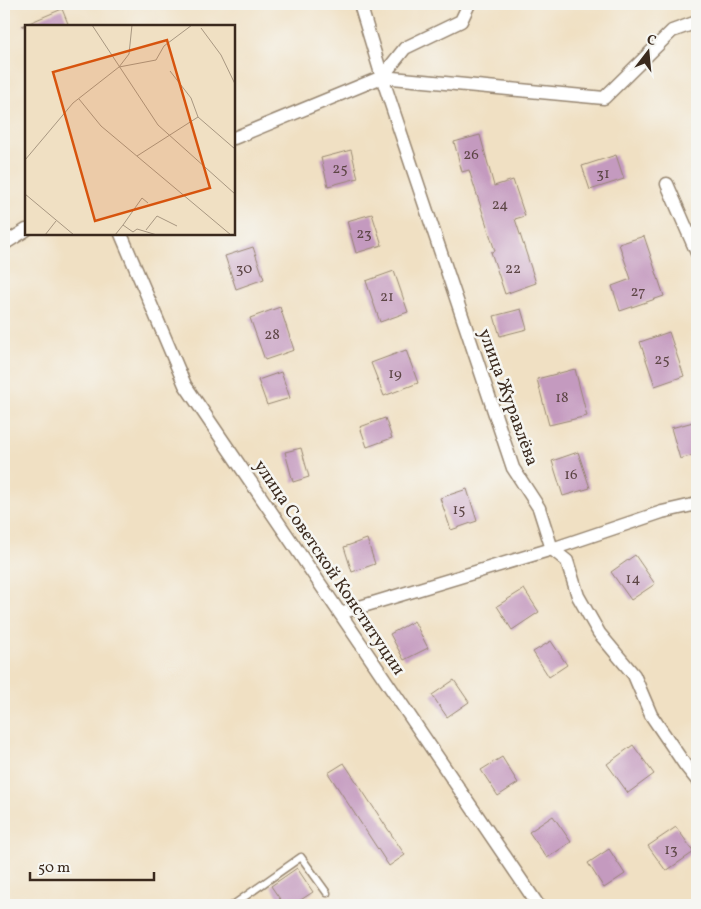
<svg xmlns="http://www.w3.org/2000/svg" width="701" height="909" viewBox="0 0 701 909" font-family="Vollkorn,serif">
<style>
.building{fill:#c49abf}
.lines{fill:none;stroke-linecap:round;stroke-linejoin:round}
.lane-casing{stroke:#968570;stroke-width:9}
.street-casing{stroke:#968570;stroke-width:15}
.lane{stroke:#fff;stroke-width:6}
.street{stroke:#fff;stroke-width:12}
.labels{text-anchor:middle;stroke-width:5;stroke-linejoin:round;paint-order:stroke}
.number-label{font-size:15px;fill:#5d4646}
.street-label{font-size:18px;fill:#3b2a1e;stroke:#f6f6f2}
.inset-road{fill:none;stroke:#a89781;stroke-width:1}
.view{fill:#d7540e;fill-opacity:0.15;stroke:#d7540e;stroke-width:2.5}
.inset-edge{fill:none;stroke:#3b2a1e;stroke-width:2.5}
</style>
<rect width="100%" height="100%" fill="#f6f6f2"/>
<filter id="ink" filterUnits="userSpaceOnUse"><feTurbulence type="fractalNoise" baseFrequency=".02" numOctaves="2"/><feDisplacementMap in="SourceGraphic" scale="10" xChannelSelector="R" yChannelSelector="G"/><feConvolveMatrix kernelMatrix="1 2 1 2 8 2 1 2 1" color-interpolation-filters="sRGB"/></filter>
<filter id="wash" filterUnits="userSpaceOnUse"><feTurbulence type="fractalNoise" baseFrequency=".0096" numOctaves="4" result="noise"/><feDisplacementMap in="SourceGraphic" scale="20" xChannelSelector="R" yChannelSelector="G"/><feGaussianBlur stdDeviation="1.12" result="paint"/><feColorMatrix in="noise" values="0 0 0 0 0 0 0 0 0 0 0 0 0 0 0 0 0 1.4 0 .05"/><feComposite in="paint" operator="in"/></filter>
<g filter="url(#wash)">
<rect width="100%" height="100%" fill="#f0e0c3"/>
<g id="blocks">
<g class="building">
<polygon points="62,9 69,26 22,26"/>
<polygon points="480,135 494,186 513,180 525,216 515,219 536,283 505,294 491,252 495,251 469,170 462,172 454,142"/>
<polygon points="351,150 358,178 328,186 321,158"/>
<polygon points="616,155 624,179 590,190 582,166"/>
<polygon points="372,214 382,245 356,253 347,221"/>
<polygon points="644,236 664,296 620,311 612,286 631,279 619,244"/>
<polygon points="253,247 264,279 236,289 225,256"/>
<polygon points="394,271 408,312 380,322 366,281"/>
<polygon points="280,307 294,350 265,360 250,318"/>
<polygon points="521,309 527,329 500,336 494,316"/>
<polygon points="669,332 684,376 655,386 640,342"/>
<polygon points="406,350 418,383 384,396 371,363"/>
<polygon points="575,369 587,416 549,425 537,379"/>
<polygon points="281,372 290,398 267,405 258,380"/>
<polygon points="385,418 392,438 367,447 360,427"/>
<polygon points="697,421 697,454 680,459 671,428"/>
<polygon points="301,448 309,477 293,482 285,452"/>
<polygon points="578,452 590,488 563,496 552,461"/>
<polygon points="467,489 477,521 451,530 440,498"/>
<polygon points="367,539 375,564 352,572 344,547"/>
<polygon points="635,555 655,584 631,600 611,572"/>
<polygon points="524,589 539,612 512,630 497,606"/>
<polygon points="414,621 428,648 404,660 390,634"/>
<polygon points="551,641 567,665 549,677 533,652"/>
<polygon points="454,680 469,702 447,717 432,695"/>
<polygon points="633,745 654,774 628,793 607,764"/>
<polygon points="502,757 518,783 498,796 481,770"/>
<polygon points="344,763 405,855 389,866 328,773"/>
<polygon points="553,816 571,842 547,858 529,832"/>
<polygon points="676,827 694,852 666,871 648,846"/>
<polygon points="609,849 625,874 604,888 588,863"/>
<polygon points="297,868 313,892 293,905 284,905 271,886"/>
</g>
</g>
</g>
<g filter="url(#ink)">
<use href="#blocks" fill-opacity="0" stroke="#968570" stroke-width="1"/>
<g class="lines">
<defs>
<polyline id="lane" points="233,905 301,857 327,893"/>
<g id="street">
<polyline points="360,4 382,77 513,468 539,508 552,549 567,561 578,596 599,633 634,675 651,715 685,765 697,780"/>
<polyline points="382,77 405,48 461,21 469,4"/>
<polyline points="234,138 382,77 604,98 672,31 697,22"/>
<polyline points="667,184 697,253"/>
<polyline points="121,234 185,385 538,905"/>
<polyline points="4,244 26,230"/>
<polyline points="340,613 552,549 662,512 697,504"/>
</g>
</defs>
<use href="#lane" class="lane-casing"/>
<use href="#street" class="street-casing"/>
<use href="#lane" class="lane"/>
<use href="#street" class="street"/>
</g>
</g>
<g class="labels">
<g class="number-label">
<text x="471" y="159">26</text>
<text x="340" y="173">25</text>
<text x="603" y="178">31</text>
<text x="500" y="209">24</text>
<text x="364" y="238">23</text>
<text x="244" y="273">30</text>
<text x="513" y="273">22</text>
<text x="638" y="296">27</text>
<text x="387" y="301">21</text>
<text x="272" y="339">28</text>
<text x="662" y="364">25</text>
<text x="395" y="378">19</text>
<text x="562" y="402">18</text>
<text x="571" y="479">16</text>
<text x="459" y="514">15</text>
<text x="633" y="583">14</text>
<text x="671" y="854">13</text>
</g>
<g class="street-label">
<text transform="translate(509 397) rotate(70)" y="6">улица Журавлёва</text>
<text transform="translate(330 567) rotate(56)" y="6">улица Советской Конституции</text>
</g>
</g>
<g transform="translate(25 25)">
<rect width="210" height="210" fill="#f0e0c3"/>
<path class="inset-road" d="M67,0L133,100L210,169M176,3L196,30L210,59M94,42L131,35L139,21L167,0M145,46L166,73L173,92L210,124M54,74L76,101L206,210M112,131L173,92M0,135L48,78L94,42L104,29L107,0M0,169L49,210M98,200L117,173L123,178M121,205L132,191L152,201M20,210L31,196M90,210L98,200L108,207L112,204L132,210"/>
<path class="view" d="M142,15L185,163L70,196L28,47Z"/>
<rect width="210" height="210" class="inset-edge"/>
</g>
<rect width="701" height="909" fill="none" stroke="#f6f6f2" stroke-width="20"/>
<g transform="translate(648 52) rotate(16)" stroke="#f6f6f2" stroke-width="4" paint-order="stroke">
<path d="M0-4L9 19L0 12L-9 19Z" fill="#3b2a1e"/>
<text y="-8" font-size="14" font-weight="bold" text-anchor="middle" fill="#3b2a1e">С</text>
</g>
<path d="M30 872v8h124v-8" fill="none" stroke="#3b2a1e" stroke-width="2.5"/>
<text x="38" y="872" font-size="15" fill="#3b2a1e" stroke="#f6f6f2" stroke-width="4" paint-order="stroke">50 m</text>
</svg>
